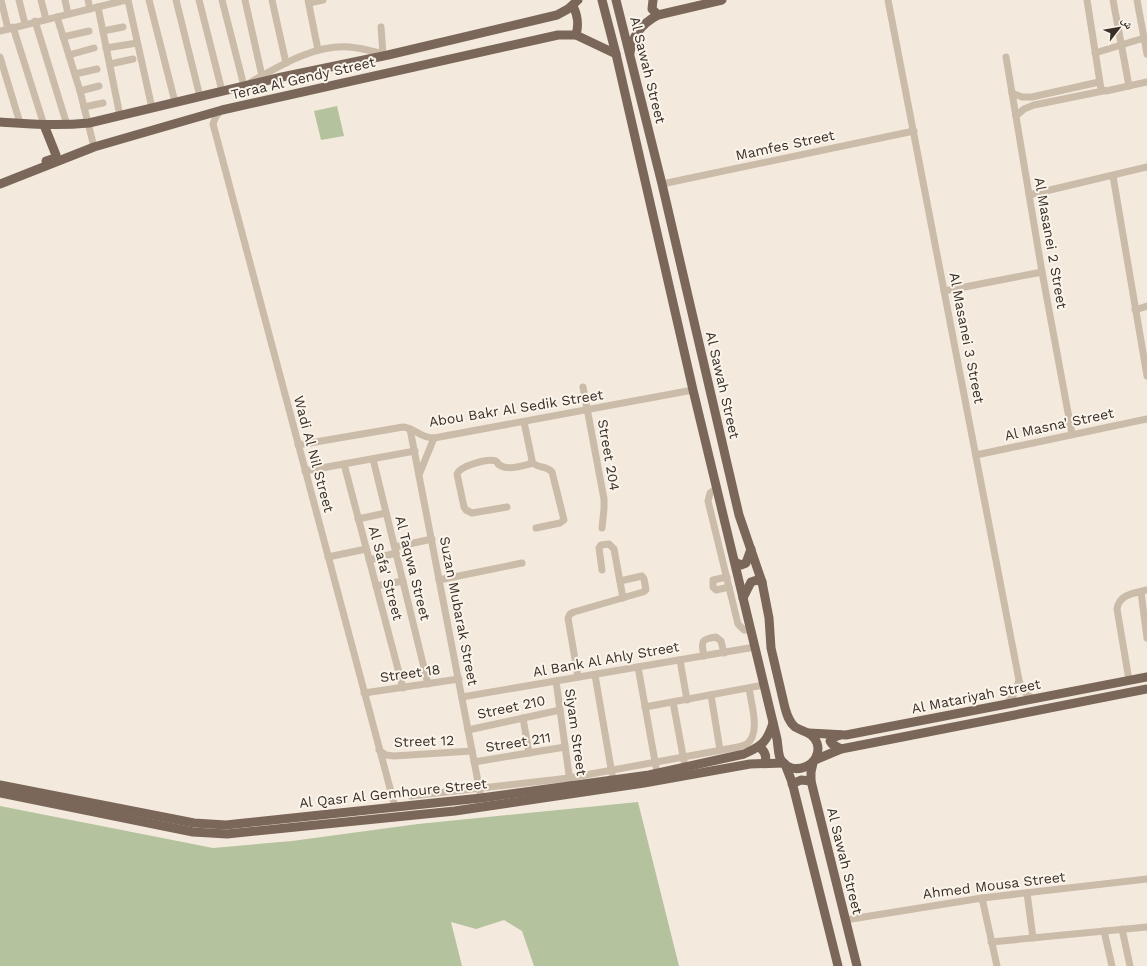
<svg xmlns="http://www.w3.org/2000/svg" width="1147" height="966" viewBox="0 0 1147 966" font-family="'Work Sans','Noto Naskh Arabic',sans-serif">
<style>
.green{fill:#b4c29d}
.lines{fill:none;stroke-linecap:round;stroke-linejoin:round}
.minor{stroke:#cbbba9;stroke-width:7}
.major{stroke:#7a675a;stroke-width:9}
.labels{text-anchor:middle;stroke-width:4;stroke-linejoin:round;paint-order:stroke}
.street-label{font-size:14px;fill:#382f29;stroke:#faf4ea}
</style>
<rect width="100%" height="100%" fill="#f3eadd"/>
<g class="green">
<polygon points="337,106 344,136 321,140 314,111"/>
<polygon points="638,802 679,966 534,966 522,931 504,920 476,929 451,922 462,966 0,966 0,806 213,848 292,841 418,824"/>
</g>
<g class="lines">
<g class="minor">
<polyline points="1,0 8,29"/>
<polyline points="19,0 25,24"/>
<polyline points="41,0 46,19"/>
<polyline points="65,0 68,14"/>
<polyline points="88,0 90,9"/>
<polyline points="128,0 152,108"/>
<polyline points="149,0 175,102"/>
<polyline points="176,0 200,97"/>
<polyline points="199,0 222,91"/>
<polyline points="222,0 244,86"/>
<polyline points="245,0 262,76"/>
<polyline points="272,0 286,63"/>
<polyline points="308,0 318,50"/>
<path d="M888,0L1019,680C1021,690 1026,695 1034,699"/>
<polyline points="1087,0 1101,89 1106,91 1147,82"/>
<polyline points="1113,0 1129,86"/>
<polyline points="1137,0 1147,54"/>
<polyline points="309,3 323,0"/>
<polyline points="98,7 120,116"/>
<polyline points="57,17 80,91 94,147"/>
<polyline points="35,21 67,125"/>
<polyline points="13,27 44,125"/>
<polyline points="381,27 383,54"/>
<polyline points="0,31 126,0"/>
<polyline points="103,31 123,27"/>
<polyline points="63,37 89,31"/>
<polyline points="106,48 137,43"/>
<polyline points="1095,53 1144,38"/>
<polyline points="69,55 94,48"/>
<polyline points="0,57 20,123"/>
<polyline points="1006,57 1042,272 1072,434"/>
<polyline points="110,64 133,59"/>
<polyline points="75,74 97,69"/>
<path d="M251,82C281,65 313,45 349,47C362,48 374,52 386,54"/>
<polyline points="80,91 99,86"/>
<polyline points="1012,93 1022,97 1032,97 1099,82"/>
<polyline points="84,107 103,103"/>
<polyline points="222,110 216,116 213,124 395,807"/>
<polyline points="1016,116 1024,109 1034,105 1103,91"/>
<polyline points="1113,176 1147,376"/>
<polyline points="662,184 914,131"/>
<polyline points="1029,195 1147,167"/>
<polyline points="944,291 1042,272"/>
<polyline points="1135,310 1147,306"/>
<polyline points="583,387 604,499 604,509 602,528"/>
<polyline points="410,429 480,792"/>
<path d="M298,445L403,427C415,428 420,438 434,438L693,390"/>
<polyline points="976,455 1147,419"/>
<polyline points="373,459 428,684"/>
<path d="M532,462C538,469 546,465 552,472L564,520L560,523L536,528"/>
<polyline points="344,464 403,688"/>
<polyline points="305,471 415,451"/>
<polyline points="419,475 434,438"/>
<polyline points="717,488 710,493 708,501 738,624 744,630 751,630"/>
<path d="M507,507L472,513L466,510L464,507L457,474C460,466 488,458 496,461C502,472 519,467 530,464L532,460L524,422"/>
<polyline points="358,519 386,513"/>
<polyline points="395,547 432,539"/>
<polyline points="328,557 366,549"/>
<polyline points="369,560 396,553"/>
<polyline points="602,570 599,548 601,545 609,544 614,549 623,598"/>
<polyline points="727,577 713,580 713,587 716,590 729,587"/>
<polyline points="439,580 522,563"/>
<polyline points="376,586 403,581"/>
<polyline points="1141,592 1147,638"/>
<path d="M704,656C701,641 701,639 716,637L721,641L724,653"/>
<polyline points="680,660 687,700"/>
<polyline points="638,667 656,767"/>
<polyline points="595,675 612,774"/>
<polyline points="578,677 568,618 570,614 574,612 643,592 646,590 644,579 642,576 620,581"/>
<path d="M1129,680L1117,609C1119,594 1135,593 1147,590"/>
<polyline points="556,681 570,782"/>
<polyline points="364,693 459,679"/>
<polyline points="711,695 720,750"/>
<polyline points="462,697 755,647"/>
<polyline points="673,702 684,761"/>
<polyline points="1006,704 1013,696 1019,681"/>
<polyline points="645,707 764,685"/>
<polyline points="523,718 529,753"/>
<polyline points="468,730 560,710"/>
<polyline points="379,750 386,755 394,756 472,751"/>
<polyline points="474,762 565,747"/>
<path d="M411,796L569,778L738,747C741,746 745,745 747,744C761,733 751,703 749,688"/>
<polyline points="1027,893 1033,938"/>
<polyline points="982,898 997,966"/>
<polyline points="845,920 982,898 1147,879"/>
<polyline points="1122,929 1130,966"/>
<polyline points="1104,931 1112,966"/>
<polyline points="991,942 1147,927"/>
</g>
<g class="major">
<path d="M602,0L616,54L693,390L777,739C778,745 778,752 780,758C790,779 824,766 817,743C813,732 803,732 795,727C789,722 787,715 785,708L771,648L769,618L762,582L739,515L662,184L616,0"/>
<polyline points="653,0 652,9 658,15"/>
<path d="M573,6C578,16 579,24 576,35"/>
<path d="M630,53C632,35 643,23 658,15L722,0"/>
<path d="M0,122C30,124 58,126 89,123L282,77L388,55L557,15L568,9L578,0"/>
<polyline points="44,125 56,155 55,158 46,161"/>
<polyline points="0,184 94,147 222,110 558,35 576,35 616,54"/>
<polyline points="735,562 741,565 746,563 751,549"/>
<polyline points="743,598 751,582 757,580 762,582"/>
<polyline points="809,733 846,735 1147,677"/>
<polyline points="840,735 832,738 830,741 832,744 841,749"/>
<path d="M759,747C765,751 767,756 765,763"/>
<polyline points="815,760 841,749 1147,689"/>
<polyline points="813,763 811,772 811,781 857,966"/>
<polyline points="785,764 792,782 838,966"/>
<polyline points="792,784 801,780 811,781"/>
<path d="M0,785L194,823L226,825L481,798L613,780L649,775L744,754C762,746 767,742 773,723"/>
<polyline points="0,793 193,832 227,834 455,811 644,783 750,764 784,763"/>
</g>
</g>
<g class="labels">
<g class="street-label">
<text transform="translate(648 70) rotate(76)" y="5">Al Sawah Street</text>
<text transform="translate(303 78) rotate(-13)" y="5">Teraa Al Gendy Street</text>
<text transform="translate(785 145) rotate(-12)" y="5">Mamfes Street</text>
<text transform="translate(1051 243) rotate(80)" y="5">Al Masanei 2 Street</text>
<text transform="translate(967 338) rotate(79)" y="5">Al Masanei 3 Street</text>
<text transform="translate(723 385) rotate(77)" y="5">Al Sawah Street</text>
<text transform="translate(516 408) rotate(-9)" y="5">Abou Bakr Al Sedik Street</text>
<text transform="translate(1059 424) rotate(-12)" y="5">Al Masna' Street</text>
<text transform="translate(314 454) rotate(75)" y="5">Wadi Al Nil Street</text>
<text transform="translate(609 455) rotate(80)" y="5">Street 204</text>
<text transform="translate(413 568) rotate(76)" y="5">Al Taqwa Street</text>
<text transform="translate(386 573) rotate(75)" y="5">Al Safa' Street</text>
<text transform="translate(459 611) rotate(79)" y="5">Suzan Mubarak Street</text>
<text transform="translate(606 659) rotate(-10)" y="5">Al Bank Al Ahly Street</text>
<text transform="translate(410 673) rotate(-8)" y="5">Street 18</text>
<text transform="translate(976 696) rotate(-11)" y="5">Al Matariyah Street</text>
<text transform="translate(511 707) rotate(-12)" y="5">Street 210</text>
<text transform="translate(576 732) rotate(82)" y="5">Siyam Street</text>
<text transform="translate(424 741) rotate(-2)" y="5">Street 12</text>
<text transform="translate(518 742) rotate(-9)" y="5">Street 211</text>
<text transform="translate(393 793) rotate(-6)" y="5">Al Qasr Al Gemhoure Street</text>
<text transform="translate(845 861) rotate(76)" y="5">Al Sawah Street</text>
<text transform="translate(994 885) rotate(-7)" y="5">Ahmed Mousa Street</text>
</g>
</g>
<g transform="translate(1119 28) rotate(59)" stroke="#faf4ea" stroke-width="3" paint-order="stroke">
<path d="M0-3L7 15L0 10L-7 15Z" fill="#382f29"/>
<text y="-6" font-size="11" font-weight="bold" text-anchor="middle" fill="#382f29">ش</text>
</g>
</svg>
